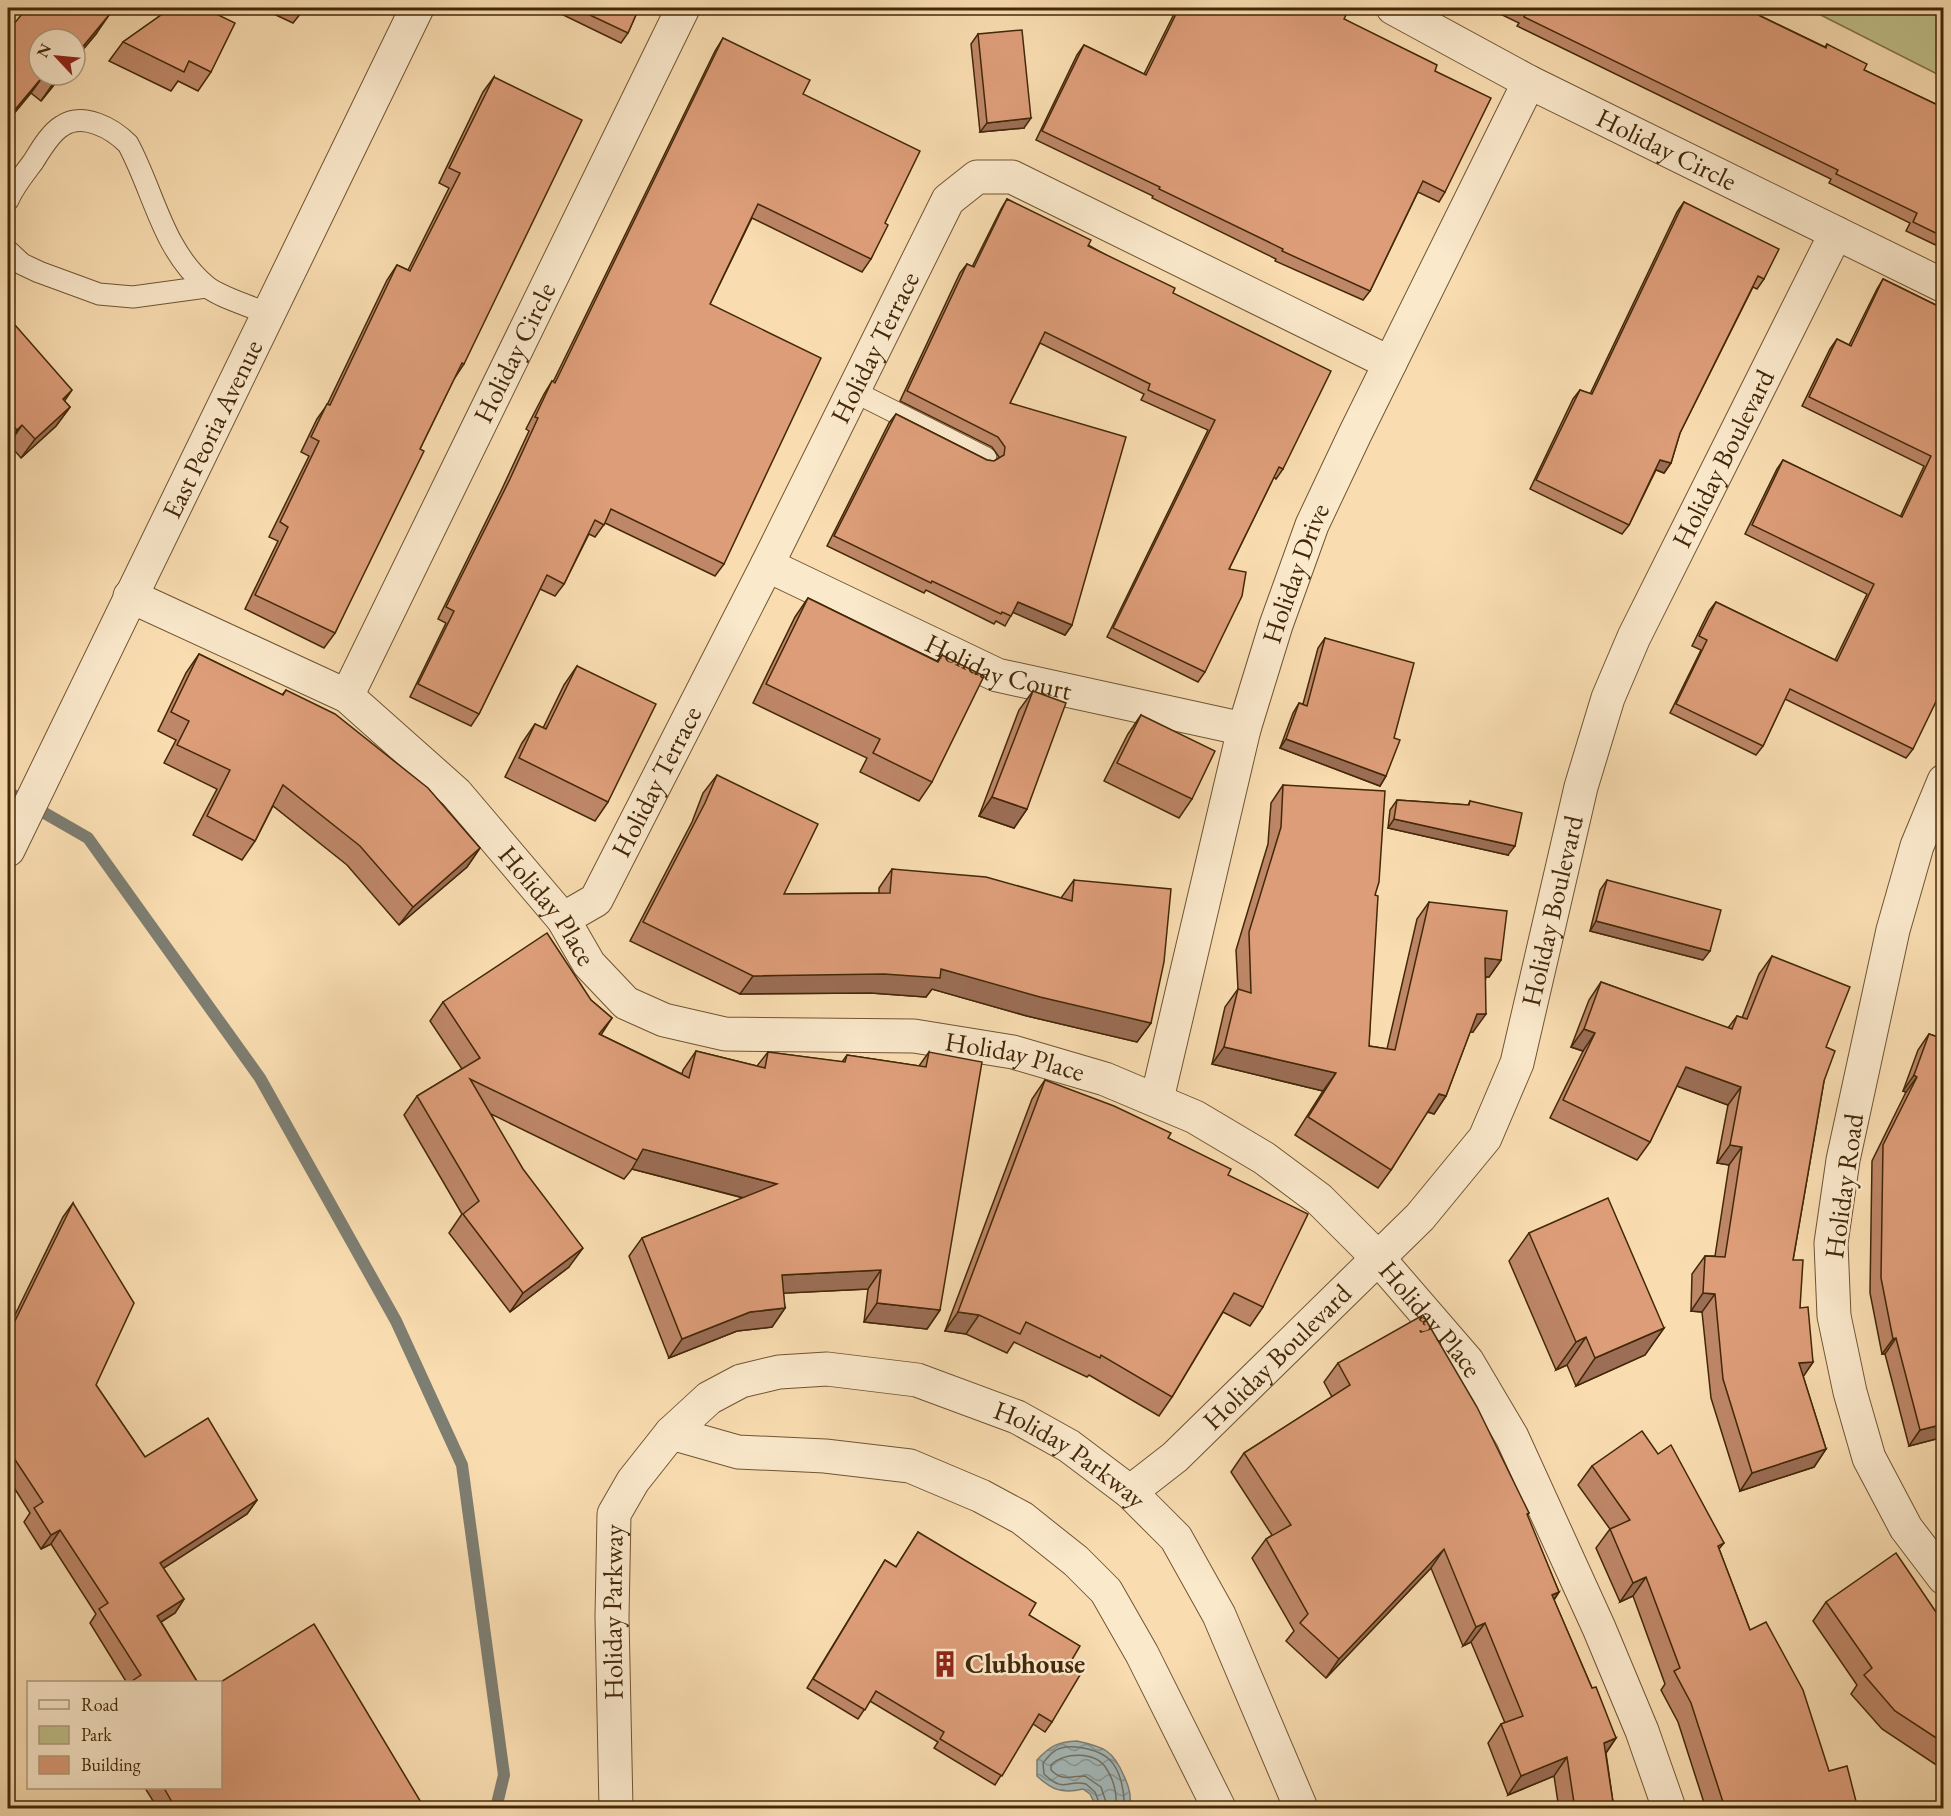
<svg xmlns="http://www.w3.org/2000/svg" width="1951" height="1816" viewBox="0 0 1951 1816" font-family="'EB Garamond',serif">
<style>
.green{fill:#c0c089;stroke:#827448;stroke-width:1.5}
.water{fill:url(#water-waves);stroke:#7d7e72;stroke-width:1.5}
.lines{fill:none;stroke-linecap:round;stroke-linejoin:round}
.shore{stroke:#747060;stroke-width:1.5}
.stream{stroke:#7d7e72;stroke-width:12}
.service-casing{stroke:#705532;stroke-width:23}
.minor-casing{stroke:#705532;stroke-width:35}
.service{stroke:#fbe9cc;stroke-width:21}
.minor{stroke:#fbe9cc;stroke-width:33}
.wall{fill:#be8768;stroke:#432808;stroke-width:1.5}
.shaded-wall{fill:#9b6e55;stroke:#432808;stroke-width:1.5}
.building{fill:#dd9d79;stroke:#432808;stroke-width:1.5}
.labels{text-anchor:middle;stroke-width:5;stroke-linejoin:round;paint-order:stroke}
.street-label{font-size:27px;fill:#432808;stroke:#fbe9cc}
.poi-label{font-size:27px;font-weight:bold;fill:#432808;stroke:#fbe9cc;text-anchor:start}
</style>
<defs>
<pattern id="water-waves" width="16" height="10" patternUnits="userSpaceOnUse" patternTransform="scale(1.5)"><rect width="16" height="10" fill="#a4b8b8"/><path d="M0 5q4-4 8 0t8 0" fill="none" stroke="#879694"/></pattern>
</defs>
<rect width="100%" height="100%" fill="#f9ddb1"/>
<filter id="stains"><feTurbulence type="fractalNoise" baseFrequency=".00333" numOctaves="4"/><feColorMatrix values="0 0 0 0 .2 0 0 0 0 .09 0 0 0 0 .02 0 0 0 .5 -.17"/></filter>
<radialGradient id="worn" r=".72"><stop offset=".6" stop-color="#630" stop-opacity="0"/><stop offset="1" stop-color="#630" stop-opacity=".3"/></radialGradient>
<polygon class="green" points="1807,8 1943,8 1943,77"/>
<path class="water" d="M1077,1741C1104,1747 1113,1750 1124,1776C1129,1787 1132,1796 1129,1808H1097L1090,1794L1083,1789C1062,1794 1052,1790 1037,1776V1760C1050,1746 1057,1742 1077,1741Z"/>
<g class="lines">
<g class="shore">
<path d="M1101,1808L1095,1792L1086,1784C1066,1779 1065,1794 1044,1774L1043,1763C1048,1757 1053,1750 1061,1748C1075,1744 1100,1750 1110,1760C1121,1771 1125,1794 1124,1808"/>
<path d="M1108,1808L1101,1787L1085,1776C1070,1776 1063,1782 1051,1770V1765C1063,1752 1095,1751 1106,1768C1114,1780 1117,1794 1116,1808"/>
</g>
<polyline class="stream" points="8,792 88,838 260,1078 396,1321 462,1465 504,1775 496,1808"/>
<defs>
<g id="service">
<path d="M8,200C14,186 24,174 33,162C40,151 50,133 62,126C83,112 112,128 128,144C154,192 162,248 205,285C218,297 251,306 268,314"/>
<polyline points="8,251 22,264 39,272 99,294 133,297 206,287"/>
<polyline points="853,391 986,458"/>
</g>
<g id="minor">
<path id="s1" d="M1393,8L1529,82L1944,286"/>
<path id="s2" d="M767,565L997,675L1244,729"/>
<path id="s3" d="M130,596L347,696L456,793L563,919L589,964L626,1003L664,1020L725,1034L914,1036L1013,1052L1105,1079L1195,1117L1264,1158L1319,1199L1378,1258L1467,1361L1512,1437L1599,1628L1642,1731L1669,1808"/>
<path id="s4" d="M347,696L683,8"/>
<polyline points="1944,781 1917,846 1893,930 1843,1160 1831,1243 1834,1316 1850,1392 1869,1458 1906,1528 1944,1578"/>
<path id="s5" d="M8,850L417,8"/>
<path id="s6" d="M563,919L596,900L767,565L948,200L977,177H1012L1390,363"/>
<path id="s7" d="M1157,1099L1244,729L1276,625L1312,525L1355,434L1529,82"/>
<polyline points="671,1433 738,1452 825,1456 910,1466 981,1496 1022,1518 1076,1561 1106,1591 1142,1654 1219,1808"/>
<path id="s8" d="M1130,1492L1175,1457L1420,1217L1485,1138L1517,1063L1581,787L1608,698L1634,637L1836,233"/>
<path id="s9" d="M616,1808L612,1617L614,1514L633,1481L671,1433L709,1398L741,1381L779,1372L827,1369L917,1380L1017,1417L1069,1446L1130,1492L1176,1538L1219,1615L1301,1808"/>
</g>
</defs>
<use href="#service" class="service-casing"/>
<use href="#minor" class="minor-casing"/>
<use href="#service" class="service"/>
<use href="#minor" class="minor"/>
</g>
<g class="wall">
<polygon points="171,8 211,72 198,91 178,81 171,91 109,61 123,42"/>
<polygon points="261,8 305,8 293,23"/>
<polygon points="549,8 639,8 628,33 621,43"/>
<polygon points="1177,8 1336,8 1344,19 1435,71 1445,192 1439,202 1418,192 1370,291 1363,300 1275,261 1276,259 1152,198 1153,196 1036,140 1077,55 1084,45 1144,74"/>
<polygon points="1488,8 1744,8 1825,47 1827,44 1864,70 1944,108 1944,249 1906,231 1910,223 1829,183 1831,179 1517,26 1519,23"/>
<polygon points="8,31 96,34 75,59 75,39 39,75 62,75 41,101 31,93"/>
<polygon points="978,34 1024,128 980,132 971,44"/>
<polygon points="723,38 803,94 885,223 871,259 862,272 752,218 710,304 724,564 715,576 605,523 595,537 589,534 564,584 555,596 540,589 479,714 471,726 410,697 446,623 438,619 501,491 529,431 526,429 544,394 552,381 553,382 715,51"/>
<polygon points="494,77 464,364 454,379 420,449 335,633 324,648 245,609 278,541 269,537 309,456 301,452 317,419 327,405 387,280 397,265 408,270 449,188 439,183 483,92"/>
<polygon points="1007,199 1173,293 1283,469 1276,479 1274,477 1229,569 1205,672 1198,682 1107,637 1208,430 1141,400 1144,394 1040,343 1010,403 1072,625 1065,635 1013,612 1005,626 996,621 994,624 926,590 924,593 827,546 889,423 896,414 987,460 994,461 998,458 999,457 992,447 900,401 960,273 967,264 972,267 1001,209"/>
<polygon points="1684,202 1764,279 1757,289 1753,287 1680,433 1671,463 1664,473 1656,470 1629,525 1622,534 1530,489 1573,399 1580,390 1590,394 1677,212"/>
<polygon points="1883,279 1944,309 1913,749 1906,758 1785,699 1763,746 1756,755 1670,713 1701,650 1692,646 1709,611 1716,602 1835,660 1867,594 1745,534 1777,469 1783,460 1900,517 1924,466 1802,406 1830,349 1837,339 1849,345 1877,289"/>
<polygon points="8,317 64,401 70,407 56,426 21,458 9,444 8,445"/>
<polygon points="808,598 937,661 942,655 932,782 919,801 860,772 867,758 753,703 795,617"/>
<polygon points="1325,638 1394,738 1386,776 1380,786 1280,748 1293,713 1299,703 1303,704 1318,648"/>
<polygon points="199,654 282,695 286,690 480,848 467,867 399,925 347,865 273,806 255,841 242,860 193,835 217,789 164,763 176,740 158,731 186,673"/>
<polygon points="577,666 608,802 595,821 505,777 522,743 535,724 543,728 564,685"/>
<polygon points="1033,691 1027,809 1014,828 979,816 1019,710"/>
<polygon points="1141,715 1192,799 1179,818 1104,781 1128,734"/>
<polygon points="717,775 784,894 879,893 879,888 892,869 1061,898 1074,880 1151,1023 1137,1042 1027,1016 932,989 926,997 871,993 740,994 630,941 692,822 703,793"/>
<polygon points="1283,785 1375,895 1369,1046 1387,1049 1417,919 1429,902 1501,960 1489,977 1486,977 1473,1032 1470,1032 1446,1096 1434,1114 1427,1112 1391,1170 1378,1188 1295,1135 1323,1091 1212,1064 1225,1007 1238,989 1236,950 1268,844 1271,803"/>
<polygon points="1397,800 1468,805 1470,801 1508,855 1388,828 1390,810"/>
<polygon points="1607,880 1703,960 1590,931 1600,890"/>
<polygon points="1772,956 1826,1047 1824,1081 1793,1260 1800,1308 1813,1362 1803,1376 1826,1449 1814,1467 1740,1491 1711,1398 1702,1312 1691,1311 1692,1274 1705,1256 1715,1256 1729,1165 1717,1163 1728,1105 1677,1086 1650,1142 1637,1160 1550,1118 1583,1051 1571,1047 1589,1000 1601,982 1728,1028 1737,1016 1742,1018 1759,974"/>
<polygon points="591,1000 612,1018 601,1035 682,1074 683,1070 696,1051 757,1066 768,1052 842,1062 847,1055 919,1066 929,1052 940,1310 927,1329 864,1322 868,1289 783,1293 785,1308 772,1327 737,1331 669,1358 629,1256 642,1238 743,1198 632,1169 624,1179 491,1114 569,1267 510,1312 449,1233 462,1214 404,1115 417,1096 462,1069 430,1021 443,1002"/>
<polygon points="1929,1034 1944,1039 1944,1437 1909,1446 1885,1354 1882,1354 1870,1293 1872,1161 1906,1092 1903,1091 1918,1050"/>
<polygon points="1045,1080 1168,1138 1228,1175 1263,1307 1250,1326 1223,1312 1172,1397 1159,1416 1089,1375 1087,1377 1014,1342 1007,1353 966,1334 945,1331 1032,1099"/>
<polygon points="73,1203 96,1385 145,1457 257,1500 247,1514 163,1568 184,1599 175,1613 161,1622 198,1683 127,1683 90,1623 96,1614 51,1544 41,1549 24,1522 30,1513 8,1478 8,1329 63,1217"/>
<polygon points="1529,1233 1664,1328 1645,1355 1576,1386 1567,1365 1556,1370 1509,1261"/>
<polygon points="1338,1363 1529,1513 1527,1516 1559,1592 1554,1600 1592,1688 1616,1738 1606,1753 1614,1809 1559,1809 1554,1776 1508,1795 1488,1743 1501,1724 1505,1723 1471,1642 1463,1646 1431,1568 1326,1678 1286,1641 1294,1631 1252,1558 1266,1539 1272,1535 1231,1472 1244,1453 1332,1397 1324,1382"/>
<polygon points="1658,1454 1724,1543 1719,1549 1750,1630 1829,1771 1858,1809 1706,1809 1678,1722 1661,1690 1665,1684 1633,1596 1620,1602 1596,1548 1610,1529 1578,1485 1592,1466"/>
<polygon points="918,1532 1029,1615 1070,1663 1052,1722 1045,1732 1033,1724 995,1785 934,1748 938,1742 870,1701 858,1719 807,1688 885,1560 896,1567"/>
<polygon points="1826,1602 1944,1614 1944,1770 1882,1729 1851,1694 1857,1685 1813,1621"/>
<polygon points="145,1788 220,1788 425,1809 158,1809"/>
</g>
<g class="shaded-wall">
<polygon points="109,15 96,34 75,59 75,56"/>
<polygon points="44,75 31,93 8,121 8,118"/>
<polygon points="60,75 62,75 41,101 54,82"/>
<polygon points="1031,118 1024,128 980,132 987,123"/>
<polygon points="72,390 59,409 63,399"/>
<polygon points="70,407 56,426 21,458 35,439"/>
<polygon points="22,425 9,444 8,445 8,443 17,430"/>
<polygon points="1660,460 1671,463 1664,473 1654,469"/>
<polygon points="1018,602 1072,625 1065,635 1012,612"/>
<polygon points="1286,739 1386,776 1380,786 1280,748"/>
<polygon points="992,797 1027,809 1014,828 979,816"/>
<polygon points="1394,819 1515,846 1508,855 1388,828"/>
<polygon points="480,848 467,867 399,925 413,907"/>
<polygon points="1596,921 1710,951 1703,960 1590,931"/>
<polygon points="1485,958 1501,960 1489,977 1473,976"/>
<polygon points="941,969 1151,1023 1137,1042 1027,1016 932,989 926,997 871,993 740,994 753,976"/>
<polygon points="1477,1014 1486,1014 1473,1032 1464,1032"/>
<polygon points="1584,1029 1595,1033 1583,1051 1571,1047"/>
<polygon points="1224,1047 1336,1073 1323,1091 1212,1064"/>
<polygon points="1686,1067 1741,1087 1728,1105 1674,1085"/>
<polygon points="1914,1075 1917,1077 1906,1092 1903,1091"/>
<polygon points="1439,1094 1446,1096 1434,1114 1426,1111"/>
<polygon points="1730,1145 1742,1147 1729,1165 1717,1163"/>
<polygon points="643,1149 777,1184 764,1203 632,1169 637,1160"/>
<polygon points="583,1248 569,1267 510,1312 523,1293"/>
<polygon points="881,1270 868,1289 768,1294 782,1275"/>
<polygon points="1703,1293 1715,1294 1702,1312 1691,1311"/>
<polygon points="877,1303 940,1310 927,1329 864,1322"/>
<polygon points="785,1308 772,1327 737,1331 669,1358 682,1339 750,1312"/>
<polygon points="958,1312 979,1315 966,1334 945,1331"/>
<polygon points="1664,1328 1645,1355 1576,1386 1595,1358"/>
<polygon points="1586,1337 1567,1365 1556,1370 1576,1342"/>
<polygon points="1896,1338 1885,1354 1882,1354 1893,1339"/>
<polygon points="1813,1362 1801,1380 1799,1363"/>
<polygon points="1944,1424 1944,1437 1909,1446 1920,1430"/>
<polygon points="1826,1449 1814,1467 1740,1491 1752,1473"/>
<polygon points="257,1500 247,1514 150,1577 160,1563"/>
<polygon points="60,1530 51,1544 41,1549 51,1535"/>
<polygon points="1444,1549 1431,1568 1326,1678 1339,1659"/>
<polygon points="1646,1577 1633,1596 1620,1602 1633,1583"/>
<polygon points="1559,1592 1546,1611 1552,1595"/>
<polygon points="184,1599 175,1613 148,1630 157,1616"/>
<polygon points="1485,1623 1471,1642 1463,1646 1476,1627"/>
<polygon points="1616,1738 1603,1757 1604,1743"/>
<polygon points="1567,1757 1554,1776 1508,1795 1521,1776"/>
</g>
<g class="building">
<polygon points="27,8 101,8 109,15 75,56 75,39 39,39 39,75 44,75 8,118 8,31"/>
<polygon points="171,8 204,8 235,23 211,72 189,61 184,72 123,42"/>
<polygon points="575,8 639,8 628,33"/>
<polygon points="1179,8 1336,8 1347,13 1344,19 1437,65 1435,71 1491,98 1445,192 1423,181 1370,291 1282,251 1283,249 1159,189 1160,187 1042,131 1084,45 1146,75"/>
<polygon points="1514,8 1744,8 1826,48 1827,44 1867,64 1864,70 1944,108 1944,237 1913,222 1917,213 1836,174 1838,170 1524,17 1526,13"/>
<polygon points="1022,30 1031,118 987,123 978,34"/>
<polygon points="723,38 810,80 803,94 920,151 885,223 888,225 871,259 758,204 710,304 821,358 724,564 611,509 604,525 595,520 564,584 547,575 479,714 418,684 454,611 446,607 510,479 538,418 535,417 552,381 555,383"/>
<polygon points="46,75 60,75 54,82"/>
<polygon points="494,77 582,120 464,364 462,363 420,449 424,451 335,633 255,595 288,527 280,522 319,441 311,437 327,404 330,405 397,265 410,271 460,173 449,168"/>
<polygon points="1007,199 1091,240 1088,246 1175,288 1173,293 1331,371 1283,469 1279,467 1229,569 1246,572 1242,596 1205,672 1113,628 1215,420 1148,390 1150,384 1045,332 1010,403 1126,437 1072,625 1018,602 1011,616 1002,612 1001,614 932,581 931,583 834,536 896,414 987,460 994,461 1004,455 1005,447 998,437 907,391 967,264 974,267"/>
<polygon points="1684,202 1779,249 1764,279 1758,276 1680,433 1671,463 1660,460 1629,525 1536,480 1580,390 1592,394"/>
<polygon points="1883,279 1944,309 1944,685 1913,749 1790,689 1763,746 1676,704 1707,640 1699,636 1716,602 1837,661 1874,584 1752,525 1783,460 1902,517 1931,456 1809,397 1837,339 1851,346"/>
<polygon points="8,317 72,390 63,399 70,407 35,439 22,425 17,430 8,420"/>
<polygon points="808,598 938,662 942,655 984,676 932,782 873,753 880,739 766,684"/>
<polygon points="1325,638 1414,663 1394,738 1400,740 1386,776 1286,739 1299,703 1307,706"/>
<polygon points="199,654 283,695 286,690 335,714 428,788 480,848 413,907 360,846 283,785 255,841 207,816 230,770 177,745 189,721 171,712"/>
<polygon points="577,666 656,704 608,802 519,758 535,724 546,729"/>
<polygon points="1033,691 1066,703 1027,809 992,797"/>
<polygon points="1141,715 1215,751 1192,799 1117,763"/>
<polygon points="717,775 818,824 784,894 890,893 892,869 986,877 1072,901 1074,880 1171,889 1164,962 1151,1023 1040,997 941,969 940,978 884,974 753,976 643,922 705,803"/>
<polygon points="1283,785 1385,791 1379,882 1375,895 1378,896 1369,1046 1395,1050 1429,902 1507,911 1501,960 1485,958 1486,1014 1477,1014 1446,1096 1439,1094 1391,1170 1308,1117 1336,1073 1224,1047 1238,989 1251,993 1249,932 1281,827"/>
<polygon points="1397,800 1469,805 1470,801 1522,813 1515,846 1394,819"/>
<polygon points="1607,880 1721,910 1710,951 1596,921"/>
<polygon points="547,933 591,1000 612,1018 599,1034 689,1078 696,1051 765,1068 768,1052 845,1062 847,1055 926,1067 929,1052 982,1062 940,1310 877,1303 881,1270 782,1275 785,1308 750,1312 682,1339 642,1238 777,1184 643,1149 637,1160 470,1079 523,1169 583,1248 523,1293 463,1214 479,1201 417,1096 480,1058 443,1002"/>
<polygon points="1772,956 1850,987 1826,1047 1835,1051 1824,1081 1793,1260 1803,1260 1800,1308 1808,1307 1813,1362 1799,1363 1826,1449 1752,1473 1723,1379 1715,1294 1703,1293 1705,1256 1725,1257 1742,1147 1730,1145 1741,1087 1686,1067 1650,1142 1563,1100 1595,1033 1584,1029 1601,982 1732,1029 1737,1016 1747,1019"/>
<polygon points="1929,1034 1944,1039 1944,1424 1920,1430 1896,1338 1893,1339 1881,1278 1883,1145 1917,1077 1914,1075"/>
<polygon points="1045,1080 1114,1106 1171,1133 1168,1138 1231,1169 1228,1175 1308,1214 1263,1307 1234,1293 1172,1397 1101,1355 1100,1358 1026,1322 1020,1334 979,1315 958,1312"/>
<polygon points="1608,1198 1664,1328 1595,1358 1586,1337 1576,1342 1529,1233"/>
<polygon points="73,1203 134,1303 96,1385 145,1457 208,1418 257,1500 160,1563 184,1599 157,1616 198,1683 129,1683 141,1675 99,1609 108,1603 60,1530 51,1535 34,1508 43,1502 8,1449 8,1335"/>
<polygon points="1423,1315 1477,1407 1529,1513 1527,1514 1559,1592 1552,1595 1592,1688 1596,1687 1616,1738 1604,1743 1614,1809 1575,1809 1567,1757 1521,1776 1501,1724 1523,1716 1485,1623 1476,1627 1444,1549 1339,1659 1300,1623 1308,1614 1266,1539 1291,1525 1244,1453 1350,1385 1338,1363"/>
<polygon points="1642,1431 1658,1454 1671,1445 1724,1543 1718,1546 1750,1630 1766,1622 1803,1690 1829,1771 1847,1766 1858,1809 1721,1809 1719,1804 1723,1802 1691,1703 1674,1671 1680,1668 1646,1577 1633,1583 1610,1529 1630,1520 1592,1466"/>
<polygon points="918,1532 1036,1603 1029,1615 1080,1646 1070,1663 1083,1670 1052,1722 1039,1714 1002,1776 940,1739 944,1732 876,1691 865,1710 813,1679 885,1560 896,1567"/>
<polygon points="1896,1553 1936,1612 1938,1610 1944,1614 1944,1743 1895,1711 1864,1675 1872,1668 1826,1602"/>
<polygon points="314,1624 425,1809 176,1809 164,1788 220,1788 220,1683 219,1683"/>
</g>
<defs>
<symbol id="building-bare" viewBox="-9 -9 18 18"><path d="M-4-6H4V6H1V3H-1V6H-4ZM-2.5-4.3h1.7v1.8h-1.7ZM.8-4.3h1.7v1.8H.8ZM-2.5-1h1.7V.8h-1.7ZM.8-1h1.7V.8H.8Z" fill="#8f2418" stroke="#fbe9cc" stroke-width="2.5" paint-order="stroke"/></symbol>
</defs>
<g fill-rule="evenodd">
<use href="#building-bare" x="926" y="1645" width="38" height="38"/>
</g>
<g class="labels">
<g class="street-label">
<text dy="9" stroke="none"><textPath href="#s1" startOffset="308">Holiday Circle</textPath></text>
<text dy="9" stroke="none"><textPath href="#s6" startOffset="657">Holiday Terrace</textPath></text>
<text dy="9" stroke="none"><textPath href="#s4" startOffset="382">Holiday Circle</textPath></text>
<text dy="9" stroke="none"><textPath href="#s5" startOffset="468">East Peoria Avenue</textPath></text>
<text dy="9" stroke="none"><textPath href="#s8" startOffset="1226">Holiday Boulevard</textPath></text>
<text dy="9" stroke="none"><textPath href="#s7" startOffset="544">Holiday Drive</textPath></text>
<text dy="9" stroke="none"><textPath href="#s2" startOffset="254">Holiday Court</textPath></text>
<text dy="9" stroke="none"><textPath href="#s6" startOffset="171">Holiday Terrace</textPath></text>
<text dy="9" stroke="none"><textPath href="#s3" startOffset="530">Holiday Place</textPath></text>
<text dy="9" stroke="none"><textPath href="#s8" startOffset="740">Holiday Boulevard</textPath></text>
<text dy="9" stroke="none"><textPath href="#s3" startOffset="1052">Holiday Place</textPath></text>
<text transform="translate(1844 1186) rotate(-82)" y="9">Holiday Road</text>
<text dy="9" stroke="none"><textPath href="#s3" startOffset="1556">Holiday Place</textPath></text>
<text dy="9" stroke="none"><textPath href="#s8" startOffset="200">Holiday Boulevard</textPath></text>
<text dy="9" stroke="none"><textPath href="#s9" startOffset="830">Holiday Parkway</textPath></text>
<text dy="9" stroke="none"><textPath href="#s9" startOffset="196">Holiday Parkway</textPath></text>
</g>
<g class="poi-label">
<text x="965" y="1673">Clubhouse</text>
</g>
</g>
<rect width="1951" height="1816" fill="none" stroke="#f9ddb1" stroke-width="30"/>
<rect x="9" y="9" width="1933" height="1798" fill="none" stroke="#432808" stroke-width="3"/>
<rect x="15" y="15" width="1921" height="1786" fill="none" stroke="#432808" stroke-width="1.5"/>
<rect x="27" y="1681" width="195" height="108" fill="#fbe9cc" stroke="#b19c7e" stroke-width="1.5"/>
<rect x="39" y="1700" width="30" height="9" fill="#fbe9cc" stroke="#b19c7e" stroke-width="1.5"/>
<text x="81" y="1711" font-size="18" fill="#432808">Road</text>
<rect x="39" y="1726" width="30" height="18" fill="#c0c089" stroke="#b19c7e" stroke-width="1.5"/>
<text x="81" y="1741" font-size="18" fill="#432808">Park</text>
<rect x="39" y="1756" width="30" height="18" fill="#dd9d79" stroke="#b19c7e" stroke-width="1.5"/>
<text x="81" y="1771" font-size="18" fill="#432808">Building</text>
<g transform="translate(57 57) rotate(296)"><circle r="28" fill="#fbe9cc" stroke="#b19c7e" stroke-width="1.5"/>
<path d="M0-4.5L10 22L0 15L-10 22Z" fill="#8f2418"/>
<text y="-9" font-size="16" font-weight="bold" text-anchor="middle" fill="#432808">N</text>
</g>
<rect width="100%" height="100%" filter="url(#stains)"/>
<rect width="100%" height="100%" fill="url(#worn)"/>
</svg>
